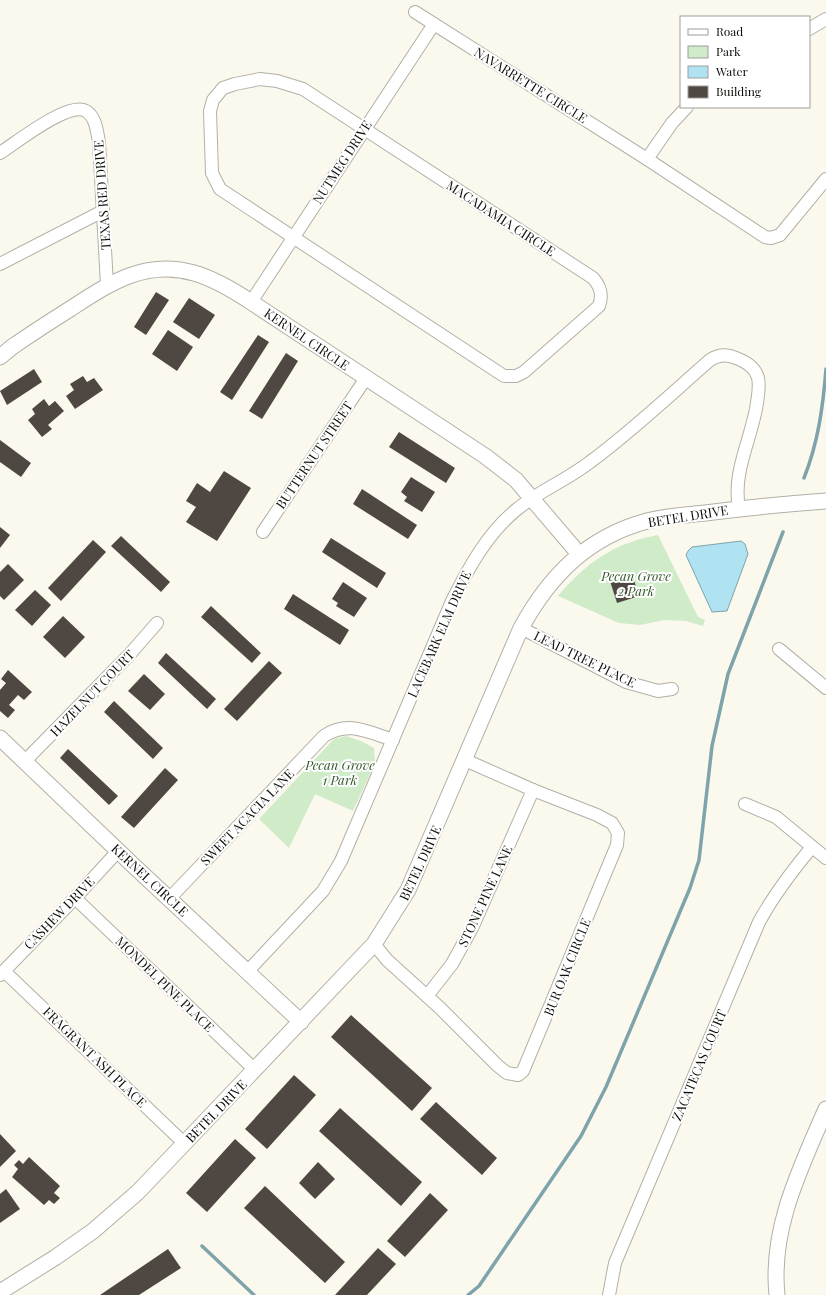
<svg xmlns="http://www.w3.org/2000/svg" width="826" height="1295" viewBox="0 0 826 1295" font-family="'Playfair Display',serif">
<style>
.green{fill:#cfebc8}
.water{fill:#b0e3f1;stroke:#7fa3ab}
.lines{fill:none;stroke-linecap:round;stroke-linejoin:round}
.stream{stroke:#7fa3ab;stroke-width:3.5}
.building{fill:#4f4842}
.minor-casing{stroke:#b2b0a6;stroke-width:14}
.tertiary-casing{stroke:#b2b0a6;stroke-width:17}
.minor{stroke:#fff;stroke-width:12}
.tertiary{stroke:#fff;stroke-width:15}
.labels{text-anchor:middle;stroke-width:4;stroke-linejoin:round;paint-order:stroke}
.street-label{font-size:13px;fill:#0d0d09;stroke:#fff}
.park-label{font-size:13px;font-style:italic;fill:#335929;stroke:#fff}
</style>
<rect width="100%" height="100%" fill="#fbf9ee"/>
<g class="green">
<path d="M658,535L698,617L705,620L703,626L686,621L664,620L640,625L619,623L558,596C587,562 614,543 658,535Z"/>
<polygon points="346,736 361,741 374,748 375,763 353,811 315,794 289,848 259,819 334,739"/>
</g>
<polygon class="water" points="741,541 745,544 748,554 727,611 712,612 686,555 688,551 692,547"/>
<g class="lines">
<g class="stream">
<path d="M804,478C818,443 823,407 826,369"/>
<polyline points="202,1246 254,1295"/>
<polyline points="468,1295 479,1286 581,1136 606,1087 690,888 699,860 712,746 728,674 783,532"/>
</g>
</g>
<g class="building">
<polygon points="156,292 169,300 146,335 134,327"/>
<polygon points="189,298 215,315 199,339 173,322"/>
<polygon points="168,330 193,347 177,371 152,354"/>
<polygon points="258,335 269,342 232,400 220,392"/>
<polygon points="286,353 298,361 262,419 249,411"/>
<polygon points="34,369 42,382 7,405 0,391"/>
<polygon points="83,376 87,382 94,378 103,390 75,409 66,396 74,390 70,384"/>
<polygon points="44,399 49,406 55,401 64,411 48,425 52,429 42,437 28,420 35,414 32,409"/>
<polygon points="399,432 455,468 446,483 389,447"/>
<polygon points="0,440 31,463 21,477 0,462"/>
<polygon points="224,471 251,488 217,541 186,522 196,507 186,501 197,483 210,492"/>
<polygon points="411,477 435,492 422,512 404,501 407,497 401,492"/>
<polygon points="362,489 417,525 408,539 353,504"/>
<polygon points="0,527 10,535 0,548"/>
<polygon points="121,536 170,582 161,592 111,546"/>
<polygon points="331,538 386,573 377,588 322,552"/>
<polygon points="93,540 106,552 61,601 48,588"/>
<polygon points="8,564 24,580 4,600 0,596 0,572"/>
<polygon points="632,574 639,596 617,603 610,581"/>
<polygon points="343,582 367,598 354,617 336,606 338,603 332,599"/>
<polygon points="35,590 51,605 32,626 15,610"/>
<polygon points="293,594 349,630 340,645 284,609"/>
<polygon points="211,606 261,653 252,663 201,617"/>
<polygon points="63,616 85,637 65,658 43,637"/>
<polygon points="166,653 216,699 207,709 158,663"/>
<polygon points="269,661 282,673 237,721 224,709"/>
<polygon points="8,670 32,692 24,700 18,695 9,705 15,710 8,718 0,711 0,690 6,683 1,679"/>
<polygon points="144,674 165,694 150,710 128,691"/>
<polygon points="114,701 163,748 153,759 104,712"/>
<polygon points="68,749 118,796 109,805 60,758"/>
<polygon points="165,768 178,780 134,828 121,817"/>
<polygon points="351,1015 432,1088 412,1111 331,1037"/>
<polygon points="294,1075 316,1095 267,1149 245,1129"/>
<polygon points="436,1102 497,1158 482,1175 420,1119"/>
<polygon points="340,1108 422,1182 401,1206 319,1131"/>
<polygon points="0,1134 16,1151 0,1167"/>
<polygon points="235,1139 256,1158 207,1212 186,1193"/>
<polygon points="29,1157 60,1186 54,1193 60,1198 54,1204 49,1200 44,1205 12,1177 18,1169 14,1165 19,1160 23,1164"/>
<polygon points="318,1162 335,1179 315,1199 299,1183"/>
<polygon points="265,1186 345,1262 325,1283 244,1208"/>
<polygon points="6,1189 20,1209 0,1223 0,1194"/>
<polygon points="430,1193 448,1210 405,1257 387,1241"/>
<polygon points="378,1248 396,1264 367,1295 335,1295"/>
<polygon points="168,1249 181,1268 139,1295 100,1295"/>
</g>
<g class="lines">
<defs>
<g id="minor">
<polyline points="415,12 647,159 765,237 771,238 780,235 826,179"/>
<polyline points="809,29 826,19"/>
<path d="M260,79L277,81L303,89L593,278C601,287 603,295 599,306L524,372L516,376H504L220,189L212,173L210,111L213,100L223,88L235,84Z"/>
<path d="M0,153C16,143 68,101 86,111C96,117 97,132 99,142L107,285"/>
<polyline points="647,159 672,123 687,107"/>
<polyline points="0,264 103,211"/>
<polyline points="251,302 434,24"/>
<polyline points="263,532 366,378"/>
<polyline points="521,628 626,682 658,691 672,689"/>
<polyline points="779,649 826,688"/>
<polyline points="25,761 129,655 157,623"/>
<polyline points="745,804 776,817 826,858"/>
<polyline points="75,898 255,1070"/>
<path d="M169,899L324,736C348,720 368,732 393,740"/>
<polyline points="374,944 387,960 440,1008 498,1066 507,1073 518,1075 523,1071 617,845 618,833 612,823 597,815 533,790 465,760"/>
<polyline points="4,971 185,1144"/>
<path d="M247,972L323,891L341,861L452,601C469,567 487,534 516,510C539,491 567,480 590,462C632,431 671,394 710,360C719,354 727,354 736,358C746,362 755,367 758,378C760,386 758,395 757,403C752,438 732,472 739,508"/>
<polyline points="0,975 75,898 118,851"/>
<polyline points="427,996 452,964 473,926 533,790"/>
<path d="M609,1295L615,1263L759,922C775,893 791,872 812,847"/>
</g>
<g id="tertiary">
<path d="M0,357L12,347C31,334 51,321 70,309C110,283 145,259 194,273C215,279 233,290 251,302L485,456L516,480L579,554"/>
<polyline points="0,738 135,867 301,1022"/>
<path d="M0,1292L56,1257L93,1231L138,1192L374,944L408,890L521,628C550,575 588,537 647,521C666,516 686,515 705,513C745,508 785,504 826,501"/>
<path d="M777,1295C770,1229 800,1169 826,1109"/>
</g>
</defs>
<use href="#minor" class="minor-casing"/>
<use href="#tertiary" class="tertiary-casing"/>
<use href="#minor" class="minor"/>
<use href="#tertiary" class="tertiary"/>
</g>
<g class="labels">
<g class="street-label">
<text transform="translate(531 85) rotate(32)" y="5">NAVARRETTE CIRCLE</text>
<text transform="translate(342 162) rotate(-57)" y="5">NUTMEG DRIVE</text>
<text transform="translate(102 195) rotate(-94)" y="5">TEXAS RED DRIVE</text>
<text transform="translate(501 218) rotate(33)" y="5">MACADAMIA CIRCLE</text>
<text transform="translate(307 339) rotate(34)" y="5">KERNEL CIRCLE</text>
<text transform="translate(314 455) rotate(-56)" y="5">BUTTERNUT STREET</text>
<text transform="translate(688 516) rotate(-9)" y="5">BETEL DRIVE</text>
<text transform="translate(439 634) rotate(-66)" y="5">LACEBARK ELM DRIVE</text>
<text transform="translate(585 659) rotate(26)" y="5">LEAD TREE PLACE</text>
<text transform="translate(92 693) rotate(-46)" y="5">HAZELNUT COURT</text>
<text transform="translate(247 817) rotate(-46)" y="5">SWEET ACACIA LANE</text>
<text transform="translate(420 863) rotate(-65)" y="5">BETEL DRIVE</text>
<text transform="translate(150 880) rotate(43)" y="5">KERNEL CIRCLE</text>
<text transform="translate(485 896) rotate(-65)" y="5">STONE PINE LANE</text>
<text transform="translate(59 913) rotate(-46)" y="5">CASHEW DRIVE</text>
<text transform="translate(567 967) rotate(-68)" y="5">BUR OAK CIRCLE</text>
<text transform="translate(165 984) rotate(44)" y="5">MONDEL PINE PLACE</text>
<text transform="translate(95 1057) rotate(44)" y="5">FRAGRANT ASH PLACE</text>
<text transform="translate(699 1065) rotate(-67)" y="5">ZACATECAS COURT</text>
<text transform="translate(216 1111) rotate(-46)" y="5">BETEL DRIVE</text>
</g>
<g class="park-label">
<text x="636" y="581">Pecan Grove<tspan x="636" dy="15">2 Park</tspan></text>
<text x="340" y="770">Pecan Grove<tspan x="340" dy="15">1 Park</tspan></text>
</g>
</g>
<rect x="680" y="16" width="130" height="92" fill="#ffffff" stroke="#9e9e9d"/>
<rect x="688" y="29" width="20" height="6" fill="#ffffff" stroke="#9e9e9d"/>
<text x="716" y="36" font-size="12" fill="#0d0d09">Road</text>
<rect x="688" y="46" width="20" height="12" fill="#cfebc8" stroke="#9e9e9d"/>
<text x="716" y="56" font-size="12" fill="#0d0d09">Park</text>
<rect x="688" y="66" width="20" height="12" fill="#b0e3f1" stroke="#9e9e9d"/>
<text x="716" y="76" font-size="12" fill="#0d0d09">Water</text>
<rect x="688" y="86" width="20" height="12" fill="#4f4842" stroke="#9e9e9d"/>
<text x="716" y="96" font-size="12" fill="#0d0d09">Building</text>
</svg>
